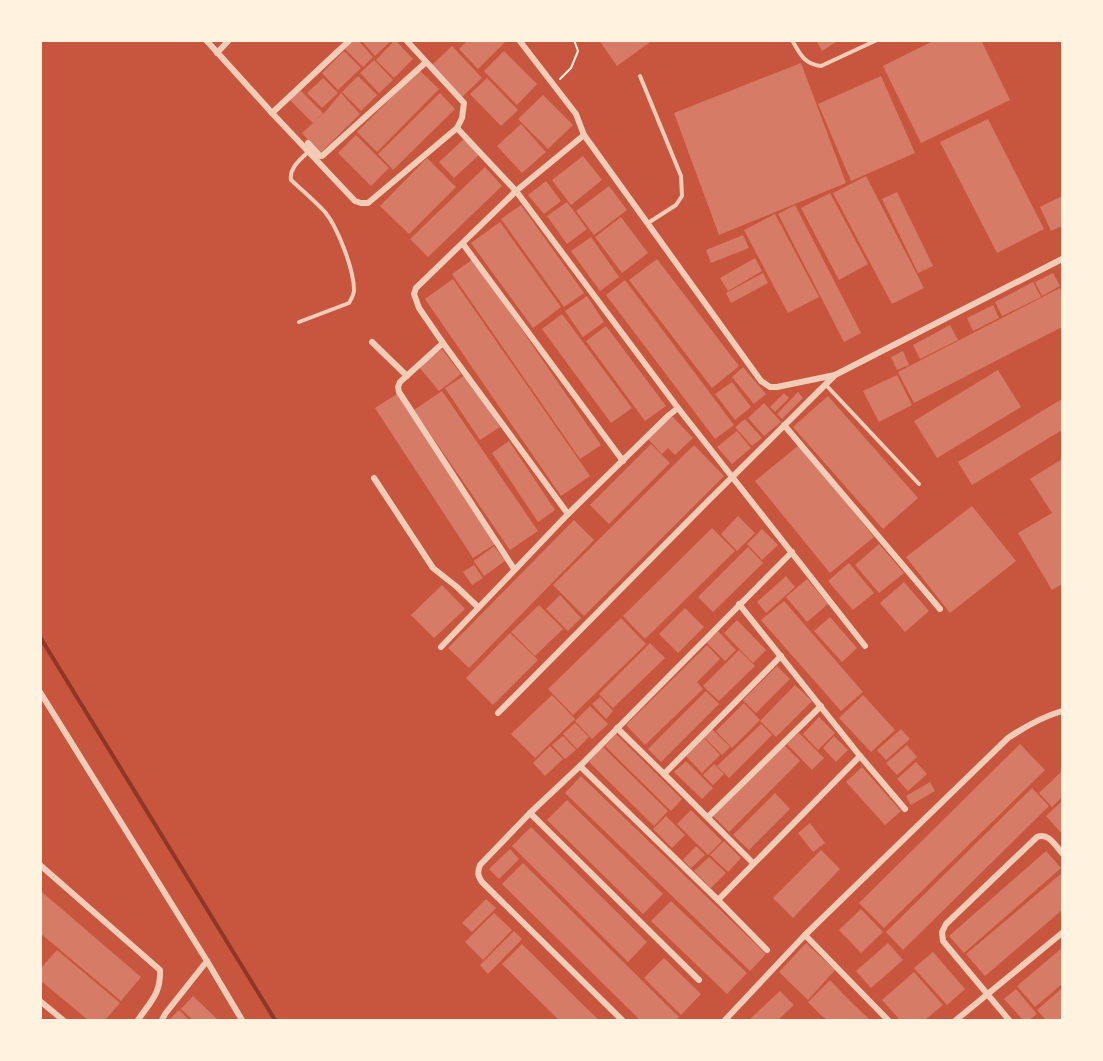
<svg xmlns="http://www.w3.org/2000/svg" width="1103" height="1061" viewBox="0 0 1103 1061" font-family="Inter,sans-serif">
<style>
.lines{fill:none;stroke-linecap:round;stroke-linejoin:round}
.stream{stroke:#8f3625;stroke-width:4}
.building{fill:#d67c66}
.path{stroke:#fff3e0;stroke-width:2}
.service{stroke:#f1ccb7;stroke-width:4}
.minor{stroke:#f1ccb7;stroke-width:6}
</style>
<rect width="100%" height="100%" fill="#c8553d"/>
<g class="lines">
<polyline class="stream" points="40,637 275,1020"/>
</g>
<g class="building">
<polygon points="354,40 358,40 373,57 363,67 345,49"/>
<polygon points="361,40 392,40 375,56"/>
<polygon points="395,40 413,59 394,78 376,60"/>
<polygon points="468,40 507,40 478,69 459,49"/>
<polygon points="599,40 653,40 617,66"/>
<polygon points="816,40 839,40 822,51"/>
<polygon points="935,40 981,40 1010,100 921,143 883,66"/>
<polygon points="452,46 482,78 462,97 432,65"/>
<polygon points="344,51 361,68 338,90 322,73"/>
<polygon points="504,51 537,84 517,105 484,71"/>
<polygon points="374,60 393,80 379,93 360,73"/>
<polygon points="801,63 846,183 719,235 674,113"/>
<polygon points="419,70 439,89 377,152 357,132"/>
<polygon points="358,76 377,95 361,111 342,92"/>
<polygon points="881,76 915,153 851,181 818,104"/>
<polygon points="323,78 338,93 322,108 307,93"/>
<polygon points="487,78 518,110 501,126 470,94"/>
<polygon points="299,89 323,113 315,121 326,111 341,93 360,114 320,153 302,133 313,123 289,99"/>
<polygon points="440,93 455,109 393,170 378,154"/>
<polygon points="543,95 573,125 548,149 518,119"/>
<polygon points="988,119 1044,229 997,253 940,142"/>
<polygon points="521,124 546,152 522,173 497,146"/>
<polygon points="356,135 389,168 371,186 338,153"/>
<polygon points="464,139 479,155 454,178 439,162"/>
<polygon points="583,156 602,180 571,205 552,180"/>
<polygon points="427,158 456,187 409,234 380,206"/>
<polygon points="485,167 502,186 428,257 410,239"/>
<polygon points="866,176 924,288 892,304 833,193"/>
<polygon points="546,181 561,201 544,214 528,195"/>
<polygon points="609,186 627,210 594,235 576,211"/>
<polygon points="897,192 933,266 918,273 882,199"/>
<polygon points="830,193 868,264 839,280 801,208"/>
<polygon points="1062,196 1062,226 1051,231 1040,207"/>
<polygon points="567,202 587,229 567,244 547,216"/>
<polygon points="521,205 584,293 564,307 501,219"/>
<polygon points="795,205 861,333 844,342 778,214"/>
<polygon points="775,214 819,297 788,313 744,230"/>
<polygon points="621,217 648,253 622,273 595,237"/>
<polygon points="500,222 561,307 533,328 471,243"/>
<polygon points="743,235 749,248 711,263 706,250"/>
<polygon points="591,237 619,277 600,291 571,251"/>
<polygon points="755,258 762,271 728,291 720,278"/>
<polygon points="473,259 601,445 580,459 452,274"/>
<polygon points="657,259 739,366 712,388 629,280"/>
<polygon points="763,273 768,283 731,303 726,293"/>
<polygon points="1053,273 1060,286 1042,296 1035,282"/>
<polygon points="453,279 590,476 561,496 425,299"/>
<polygon points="625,280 734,425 715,439 606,295"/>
<polygon points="1033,282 1041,297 1002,316 995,302"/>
<polygon points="1060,288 1062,293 1062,327 914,403 898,372"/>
<polygon points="587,296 604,322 583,337 565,311"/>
<polygon points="993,305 999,318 973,331 967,318"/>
<polygon points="562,314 632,408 611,423 542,329"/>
<polygon points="950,325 958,340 920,359 913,345"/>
<polygon points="606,326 666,406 645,421 586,341"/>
<polygon points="442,349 461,374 439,391 419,367"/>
<polygon points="903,351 909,365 897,370 891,357"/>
<polygon points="743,367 766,394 754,404 732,377"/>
<polygon points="998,370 1021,407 937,458 914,421"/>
<polygon points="465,375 500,427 480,440 445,388"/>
<polygon points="897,375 912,405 879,422 863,391"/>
<polygon points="732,382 751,407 735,420 715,394"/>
<polygon points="442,391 538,531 510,550 414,410"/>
<polygon points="798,392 803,398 782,419 777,414"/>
<polygon points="784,393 789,398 775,412 770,407"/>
<polygon points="397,394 495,544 473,558 375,408"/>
<polygon points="828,396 918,498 883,529 793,427"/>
<polygon points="1062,399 1062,430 972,485 958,462"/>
<polygon points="764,403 781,422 764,436 748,418"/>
<polygon points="672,416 693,438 675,455 668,448 662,454 648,439"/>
<polygon points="745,419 762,438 752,446 735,427"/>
<polygon points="737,431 751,448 732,464 717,447"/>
<polygon points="509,441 555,510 538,522 492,453"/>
<polygon points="651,444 670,463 609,524 590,505"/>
<polygon points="694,445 724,476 584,616 553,585"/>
<polygon points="799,445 874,537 830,573 755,481"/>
<polygon points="1062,459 1062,584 1052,590 1018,533 1052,513 1030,479"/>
<polygon points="972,506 1016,561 950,613 906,557"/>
<polygon points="738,516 755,533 737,551 721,534"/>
<polygon points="574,520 594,540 469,668 448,648"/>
<polygon points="712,528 735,551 645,639 623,616"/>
<polygon points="762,529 778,545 762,560 747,544"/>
<polygon points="879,544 904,573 879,593 855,565"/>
<polygon points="494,546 505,561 484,576 474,561"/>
<polygon points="748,547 763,563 713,612 698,597"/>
<polygon points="849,563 874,593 853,610 828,581"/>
<polygon points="474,565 483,578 472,585 463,572"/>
<polygon points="786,576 795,587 766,613 757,602"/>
<polygon points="807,579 828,604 807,622 786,597"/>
<polygon points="904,582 929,611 905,632 880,603"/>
<polygon points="442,585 465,609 434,638 411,615"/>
<polygon points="560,595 581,618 568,631 546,609"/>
<polygon points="784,601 863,692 841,711 761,620"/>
<polygon points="539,605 563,629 535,656 511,632"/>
<polygon points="685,608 704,627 678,653 659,634"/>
<polygon points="830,617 857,648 842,662 814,631"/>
<polygon points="621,618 646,644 573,715 548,689"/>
<polygon points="737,620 766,650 753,663 724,633"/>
<polygon points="718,631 736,650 725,661 706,642"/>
<polygon points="510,633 538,660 493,705 466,678"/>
<polygon points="650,643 665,658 613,708 599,694"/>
<polygon points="707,645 720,659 697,682 703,689 645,745 626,725"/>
<polygon points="739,650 755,666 719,701 703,686"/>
<polygon points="777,666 790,679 756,713 743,700"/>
<polygon points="795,685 812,701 776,737 760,721"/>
<polygon points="706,691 719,704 661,762 648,749"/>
<polygon points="552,695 575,719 535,758 511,734"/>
<polygon points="863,695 895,730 871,752 839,718"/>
<polygon points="600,697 613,711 606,719 592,704"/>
<polygon points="744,703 760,720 732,748 716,731"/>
<polygon points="590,706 608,724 592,739 575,721"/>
<polygon points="819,717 835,733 818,750 803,734"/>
<polygon points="575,723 589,737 577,749 563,734"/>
<polygon points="761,724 772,735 729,778 717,766"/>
<polygon points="711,728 730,747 722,755 703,736"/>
<polygon points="901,729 910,739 886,760 877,750"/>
<polygon points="799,733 824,758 812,770 787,744"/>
<polygon points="616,734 682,799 671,811 605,746"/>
<polygon points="563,736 576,750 565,759 552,745"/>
<polygon points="834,736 848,750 836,762 823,748"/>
<polygon points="704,738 720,755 702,773 686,756"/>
<polygon points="1020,744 1045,770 884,928 859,903"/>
<polygon points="784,745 800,761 729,832 713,816"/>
<polygon points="907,745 917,757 897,775 886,763"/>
<polygon points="550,746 563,759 545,776 533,763"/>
<polygon points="603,747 668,811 654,826 589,762"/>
<polygon points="686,761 713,788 702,799 674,772"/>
<polygon points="916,762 927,774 908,791 897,779"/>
<polygon points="714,764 724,774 713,785 703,775"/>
<polygon points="862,767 901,811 885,825 846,782"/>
<polygon points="1062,771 1062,797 1052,807 1039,793"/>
<polygon points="581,776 766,954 750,971 565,793"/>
<polygon points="930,782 935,791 911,805 906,796"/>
<polygon points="1032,788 1049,806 903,950 886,932"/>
<polygon points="775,793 790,809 749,850 733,835"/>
<polygon points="567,800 663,894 643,914 547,820"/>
<polygon points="1062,801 1062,834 1046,816"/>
<polygon points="691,810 722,841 708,855 677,824"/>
<polygon points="666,816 685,835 672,848 653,829"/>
<polygon points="810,823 825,843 813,852 798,833"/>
<polygon points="531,827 647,942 628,962 512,846"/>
<polygon points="724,841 741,858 728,872 710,855"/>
<polygon points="696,846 705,855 691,868 683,860"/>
<polygon points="510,849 519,859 499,879 489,869"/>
<polygon points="821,850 840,869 793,918 773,898"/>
<polygon points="1046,851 1061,868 964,953 949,936"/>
<polygon points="709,857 726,873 711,888 694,871"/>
<polygon points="523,863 679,1017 676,1020 640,1020 502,884"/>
<polygon points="1062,873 1062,910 985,976 966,954"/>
<polygon points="42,892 141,977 121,1001 40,933 40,894"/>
<polygon points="486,899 496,908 472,932 462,923"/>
<polygon points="671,901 747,973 727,994 651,921"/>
<polygon points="861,909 883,932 861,953 839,930"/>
<polygon points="494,913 512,930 483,960 465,942"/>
<polygon points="514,931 522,939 488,974 480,965"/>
<polygon points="806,943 835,970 808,1000 779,972"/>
<polygon points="888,943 903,960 871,988 856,971"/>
<polygon points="522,944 580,1002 599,1020 559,1020 502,964"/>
<polygon points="1062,948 1062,984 1035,1007 1017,986"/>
<polygon points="57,950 120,1003 105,1020 88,1020 40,980 40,969"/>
<polygon points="933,952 965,989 947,1005 914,968"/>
<polygon points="664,958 701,994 681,1015 644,978"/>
<polygon points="914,972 943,1005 925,1020 900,1020 882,1000"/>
<polygon points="830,980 843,994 870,1020 827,1020 821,1015 808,1002"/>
<polygon points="1062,988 1062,1018 1059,1020 1046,1020 1037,1010"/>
<polygon points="1016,989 1037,1014 1029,1020 1023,1020 1004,999"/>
<polygon points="780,991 794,1005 778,1020 749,1020"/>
<polygon points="193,996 216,1018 218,1020 193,1020 181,1009"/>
<polygon points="179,1010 187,1018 190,1020 169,1020"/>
</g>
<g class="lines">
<polyline class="path" points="560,79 571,68 578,51 574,40"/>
<g class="service">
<path d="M792,40C800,54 804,64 821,66L877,40"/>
<polyline points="640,76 681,176 682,196 676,205 648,223"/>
<path d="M299,322L349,303C351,299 354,295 354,290C354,270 338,228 325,212C315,201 302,190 291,180C289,168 300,160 308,152"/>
<polyline points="826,385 919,484"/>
</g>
<g class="minor">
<polyline points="206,40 272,113 355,201 361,203 368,203 457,128 462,118 464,103 406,40"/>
<polyline points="519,40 576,114 584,135 761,381 770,387 777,387 835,375"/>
<polyline points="217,53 229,40"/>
<polyline points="272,113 350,40"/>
<polyline points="457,128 516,191 678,408 865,646"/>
<polyline points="308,143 320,156 322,156 425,63"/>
<polyline points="463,244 623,461"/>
<polyline points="372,342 407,376"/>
<polyline points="443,343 400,382 398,387 399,392 514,569"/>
<polyline points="784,425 940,609"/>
<polyline points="374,478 433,568 457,587 478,607"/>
<polyline points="568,514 443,343 419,308 414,294 416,288 516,191 584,135"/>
<polyline points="739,604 860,756 905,809"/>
<polyline points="441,647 568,514 669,415 678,408"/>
<polyline points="40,692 207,961 242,1020"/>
<polyline points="498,713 707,502 835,375 1062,259"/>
<polyline points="617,728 664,774 753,863"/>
<polyline points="580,766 718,900 767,950"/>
<polyline points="664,774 781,656"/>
<polyline points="530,813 699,980"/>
<polyline points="708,817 821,706"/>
<path d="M40,865L160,970C161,994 150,1002 138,1020"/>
<polyline points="718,900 860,756"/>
<polyline points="805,935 888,1020"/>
<polyline points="40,1001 63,1020"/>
<polyline points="162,1020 165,1014 207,961"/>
<path d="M622,1020L482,882C478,876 477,873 480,865L530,813L580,766L792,552"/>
<path d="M725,1020L805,935L1008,738C1026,726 1042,717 1062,711"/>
<polyline points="956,1020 1062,933"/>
<path d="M1009,1020L943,941L942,932L946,924L1037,837C1048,832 1055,845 1062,853"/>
</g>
</g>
<rect width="1103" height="1061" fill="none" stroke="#fff3e0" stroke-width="84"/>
</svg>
